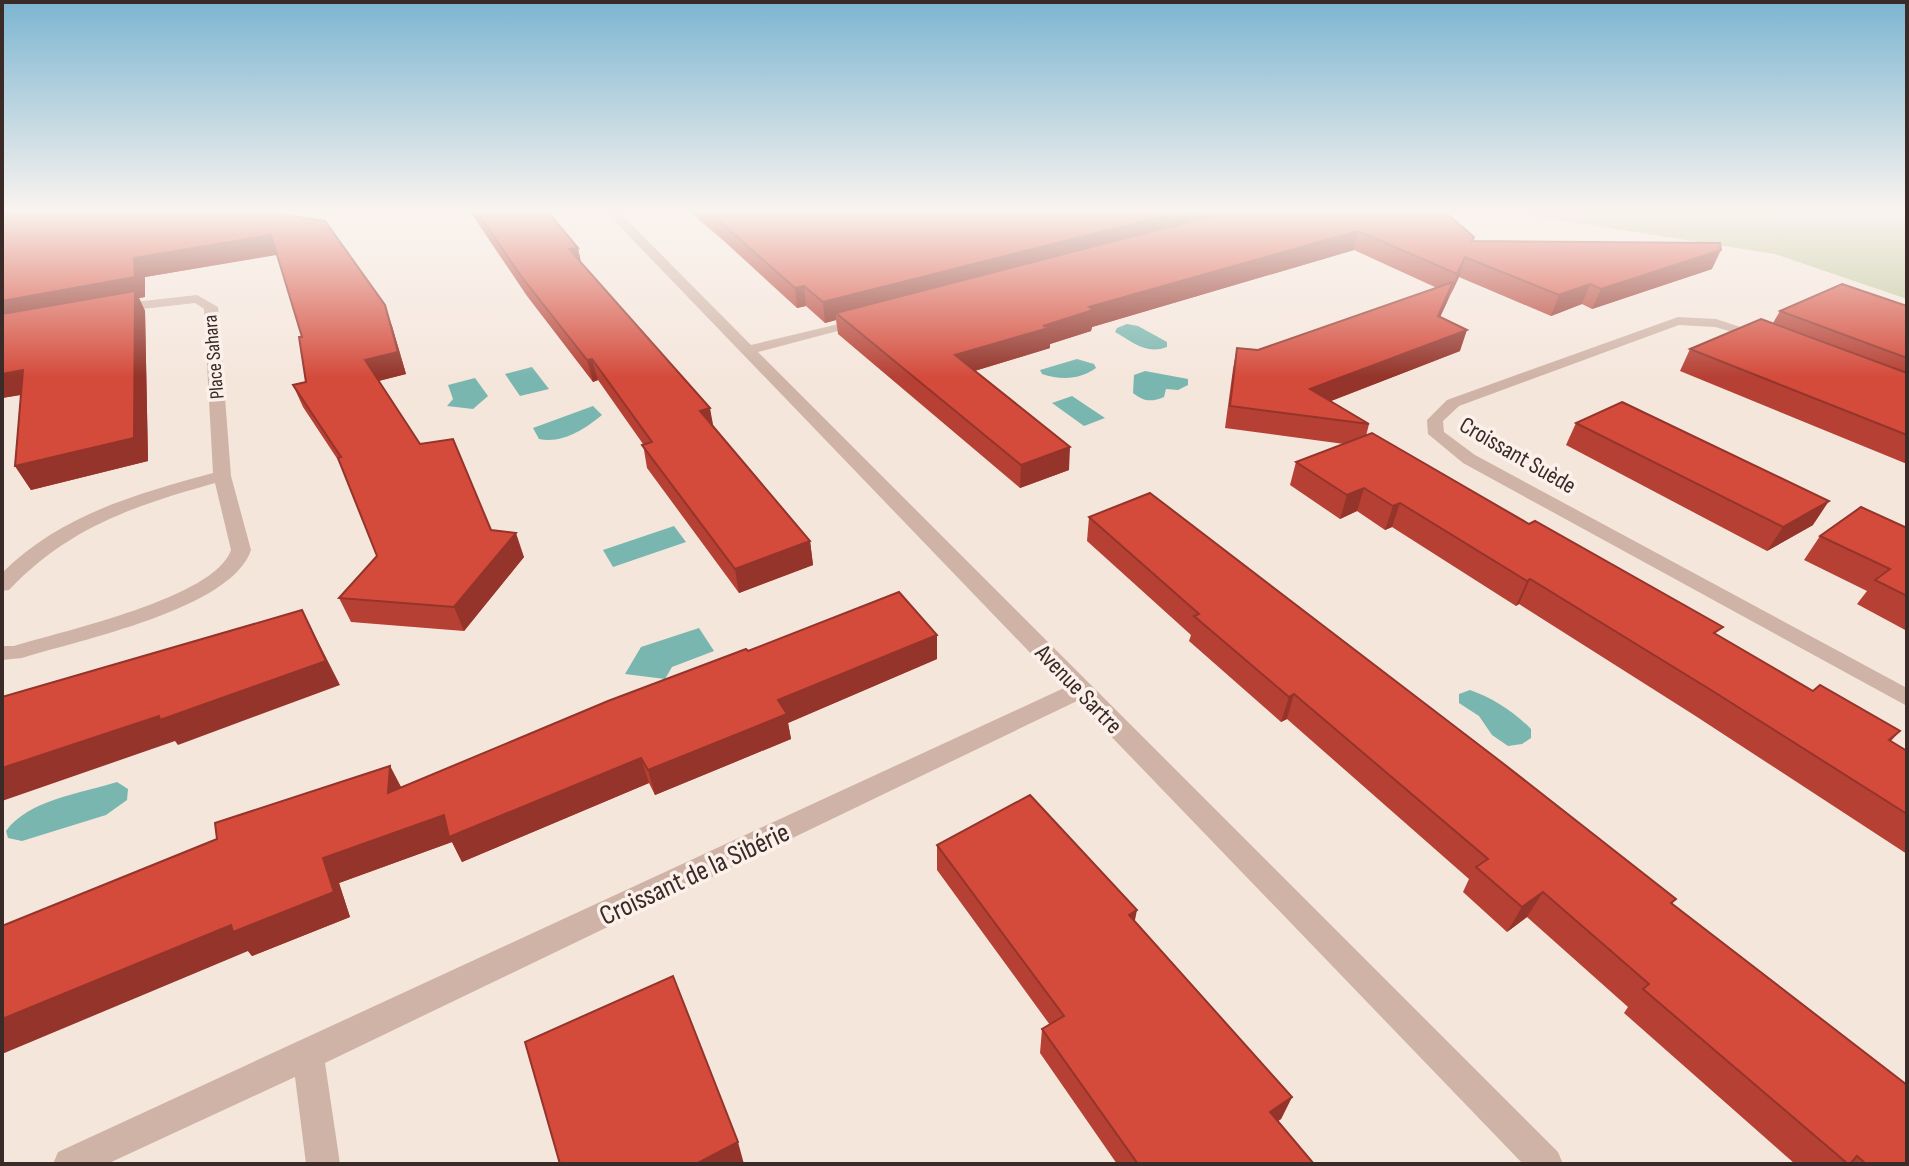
<svg xmlns="http://www.w3.org/2000/svg" width="1909" height="1166" viewBox="0 0 1909 1166" font-family="'Sofia Sans Condensed',sans-serif">
<style>
.green{fill:#bec69a}
.water{fill:#78b6af}
.lines{fill:none;stroke-linecap:round;stroke-linejoin:round}
.minor{fill:#cfb3a6;fill-rule:evenodd}
.wall{fill:#b64034}
.shaded-wall{fill:#94342a}
.building{fill:#d44b3c;stroke:#94342a;stroke-width:2}
.labels{text-anchor:middle;stroke-width:7;stroke-linejoin:round;paint-order:stroke}
.far-street-label{font-size:20px;fill:#3a2b28;stroke:#fcf1ea}
.street-label{font-size:24px;fill:#3a2b28;stroke:#fcf1ea}
.near-street-label{font-size:28px;fill:#3a2b28;stroke:#fcf1ea}
</style>
<rect width="100%" height="100%" fill="#f5e6dc"/>
<polygon class="green" points="1515,213 1907,213 1907,299 1775,254"/>
<g class="water">
<path d="M1127,324L1138,326L1167,342V347C1146,355 1133,342 1115,332L1117,328Z"/>
<path d="M1077,359L1094,364L1096,368C1079,380 1061,380 1042,374L1040,370Z"/>
<polygon points="532,367 549,389 520,396 505,374"/>
<path d="M1145,371L1188,379V385L1178,390L1166,389L1164,397C1152,402 1144,402 1133,393L1134,375Z"/>
<polygon points="475,378 488,396 473,409 447,406 453,399 448,385"/>
<polygon points="1072,396 1105,418 1084,426 1052,403"/>
<path d="M593,406L602,415C585,429 562,444 539,439L533,428Z"/>
<polygon points="674,526 686,542 613,567 603,550"/>
<polygon points="699,628 714,651 672,667 665,679 625,674 641,647"/>
<path d="M1470,690C1493,698 1514,712 1531,729V738L1522,744L1508,746L1492,735L1479,716L1459,703V694Z"/>
<path d="M117,782L128,789L127,800L106,815L22,841L8,838L6,831C28,800 82,793 117,782Z"/>
</g>
<g class="lines">
<g class="minor">
<polygon points="607,213 620,213 751,345 868,317 868,323 758,352 1558,1152 1563,1164 1523,1164 1077,701 325,1063 340,1164 306,1164 295,1077 107,1164 53,1164 58,1152 1064,688"/>
<path d="M197,295L218,307L231,476L251,550C232,609 79,640 22,658L2,660V646H14C62,631 215,598 231,550L215,483C134,506 69,527 9,590L2,591V573C60,515 136,494 213,473L204,309L195,303L116,312L109,308L116,304Z"/>
<polygon points="1678,317 1716,319 1768,336 1761,340 1715,327 1679,325 1459,406 1443,421 1444,432 1475,455 1907,688 1907,706 1463,463 1428,434 1427,420 1447,400"/>
</g>
</g>
<g class="wall">
<polygon points="2,213 273,213 392,326 406,374 379,381 420,444 491,530 524,557 464,631 351,622 339,598 377,556 340,463 303,407 293,385 306,382 302,337 277,255 145,277 145,297 139,298 145,311 148,461 31,490 15,466 21,395 2,398"/>
<polygon points="471,213 549,213 578,248 581,263 713,426 810,541 813,565 739,593 647,468 643,444 598,380 593,382 527,296"/>
<polygon points="691,213 1446,213 1473,241 1712,269 1592,309 1582,304 1551,316 1459,277 1440,317 1460,351 1331,401 1369,424 1366,436 1718,635 1813,691 1900,731 1891,741 1907,751 1907,854 1694,715 1519,604 1516,606 1392,527 1385,530 1357,511 1340,519 1290,485 1296,462 1344,444 1225,428 1233,369 1237,348 1258,350 1437,288 1354,250 1092,327 1091,331 1050,344 1050,348 974,371 1069,470 1020,488 838,334 836,320 825,323 806,306 797,308 724,241"/>
<polygon points="1907,306 1907,464 1680,371 1690,349 1773,323 1780,311"/>
<polygon points="1576,423 1813,525 1767,551 1566,445"/>
<polygon points="1089,517 1676,899 1672,903 1907,1164 1795,1164 1624,1013 1628,1007 1527,917 1507,932 1463,892 1469,879 1287,719 1281,722 1189,641 1191,635 1087,541"/>
<polygon points="1907,528 1907,631 1857,604 1867,591 1804,560 1820,536"/>
<polygon points="748,651 937,659 788,723 791,739 655,795 649,783 462,862 452,842 339,883 350,917 252,956 248,951 217,839 390,766 401,787"/>
<polygon points="937,845 1135,921 1292,1097 1281,1119 1278,1121 1314,1164 1117,1164 1040,1053 1042,1029 1050,1025 937,870"/>
</g>
<g class="shaded-wall">
<polygon points="1176,213 1245,213 836,313 836,320 825,323 823,302"/>
<polygon points="1358,231 1354,250 1092,327 1091,331 1050,344 1050,348 955,377 955,355 1043,326 1089,307"/>
<polygon points="271,235 279,254 145,277 145,297 139,298 145,311 148,461 31,490 15,466 134,438 2,324 2,301 134,258"/>
<polygon points="578,248 582,267 569,249"/>
<polygon points="1721,250 1712,269 1592,309 1601,289"/>
<polygon points="1465,257 1459,277 1451,294 1457,274"/>
<polygon points="1453,282 1447,302 1431,337 1438,316"/>
<polygon points="1590,284 1582,304 1551,316 1559,295"/>
<polygon points="804,286 806,306 797,308 795,288"/>
<polygon points="385,305 392,326 406,374 374,382 365,360"/>
<polygon points="1467,330 1460,351 1305,411 1310,389"/>
<polygon points="592,359 598,380 593,382 587,360"/>
<polygon points="23,370 37,392 2,398 2,374"/>
<polygon points="710,408 714,430 700,411"/>
<polygon points="1070,447 1069,470 1020,488 1021,465"/>
<polygon points="1364,488 1357,511 1340,519 1347,495"/>
<polygon points="1829,501 1813,525 1767,551 1783,527"/>
<polygon points="1400,503 1392,527 1385,530 1393,506"/>
<polygon points="516,533 524,557 464,631 454,607"/>
<polygon points="810,541 813,565 739,593 735,569"/>
<polygon points="1530,579 1519,604 1516,606 1527,581"/>
<polygon points="302,610 340,685 178,745 175,741 2,801 2,768"/>
<polygon points="937,635 937,659 788,723 791,739 655,795 648,770 778,700"/>
<polygon points="1294,694 1287,719 1281,722 1289,697"/>
<polygon points="641,758 649,783 462,862 452,842 339,883 350,917 252,956 248,951 2,1054 2,1019 323,858 444,815"/>
<polygon points="390,766 403,791 388,793"/>
<polygon points="1543,892 1527,917 1507,932 1522,907"/>
<polygon points="1137,910 1132,935 1129,915"/>
<polygon points="1292,1097 1281,1119 1260,1134 1270,1112"/>
<polygon points="738,1142 744,1164 696,1164"/>
</g>
<g class="building">
<polygon points="2,213 273,213 325,221 385,305 398,352 365,360 420,444 453,439 491,530 516,533 454,607 339,598 377,556 338,458 341,457 293,385 306,382 299,337 302,337 271,235 134,258 135,277 2,301"/>
<polygon points="478,213 549,213 578,248 569,249 710,408 700,411 810,541 735,569 642,445 652,442 592,359 587,360 521,276"/>
<polygon points="710,213 1176,213 823,302 804,286 795,288"/>
<polygon points="1223,213 1446,213 1474,237 1472,241 1720,243 1721,250 1601,289 1590,284 1559,295 1465,257 1457,274 1358,231 1089,307 1093,310 1043,326 1052,327 955,355 1070,447 1021,465 836,313"/>
<polygon points="1453,282 1438,316 1467,330 1310,389 1369,424 1230,406 1237,348 1258,350"/>
<polygon points="1842,284 1907,306 1907,358 1780,311"/>
<polygon points="135,291 134,438 15,466 23,370 2,374 2,314"/>
<polygon points="1761,319 1907,373 1907,435 1690,349"/>
<polygon points="1622,402 1829,501 1783,527 1576,423"/>
<polygon points="1372,433 1529,524 1535,521 1723,627 1714,633 1813,691 1820,685 1900,731 1889,740 1907,751 1907,814 1711,690 1530,579 1527,581 1400,503 1393,506 1364,488 1347,495 1296,462"/>
<polygon points="1150,493 1500,761 1676,899 1671,903 1907,1085 1907,1164 1866,1164 1857,1156 1850,1164 1848,1164 1643,989 1649,984 1543,892 1522,907 1476,867 1488,859 1294,694 1289,697 1194,616 1199,614 1089,517"/>
<polygon points="1861,507 1907,528 1907,596 1875,580 1890,569 1820,536"/>
<polygon points="899,592 937,635 778,700 787,714 648,770 641,758 449,837 444,815 323,858 334,892 233,932 231,925 2,1019 2,926 217,839 215,823 390,766 388,793 608,701 746,649 748,651"/>
<polygon points="302,610 326,661 160,720 159,716 2,768 2,697"/>
<polygon points="1030,795 1137,910 1129,915 1292,1097 1270,1112 1314,1164 1138,1164 1042,1029 1064,1016 937,845"/>
<polygon points="673,976 738,1142 696,1164 560,1164 525,1042"/>
</g>
<linearGradient id="sky" x2="0" y2="1"><stop stop-color="#7bb5d1"/><stop offset="0.56" stop-color="#faf4ef"/><stop offset="1" stop-color="#faf4ef" stop-opacity="0"/></linearGradient>
<rect width="1909" height="377" fill="url(#sky)"/>
<g class="labels">
<g class="far-street-label">
<text transform="translate(213 357) rotate(-95)" y="7">Place Sahara</text>
</g>
<g class="street-label">
<text transform="translate(1518 455) rotate(30)" y="8">Croissant Suède</text>
<text transform="translate(1079 689) rotate(46)" y="8">Avenue Sartre</text>
</g>
<g class="near-street-label">
<text transform="translate(694 873) rotate(-25)" y="10">Croissant de la Sibérie</text>
</g>
</g>
<rect width="1909" height="1166" fill="none" stroke="#3a2b28" stroke-width="8"/>
</svg>
